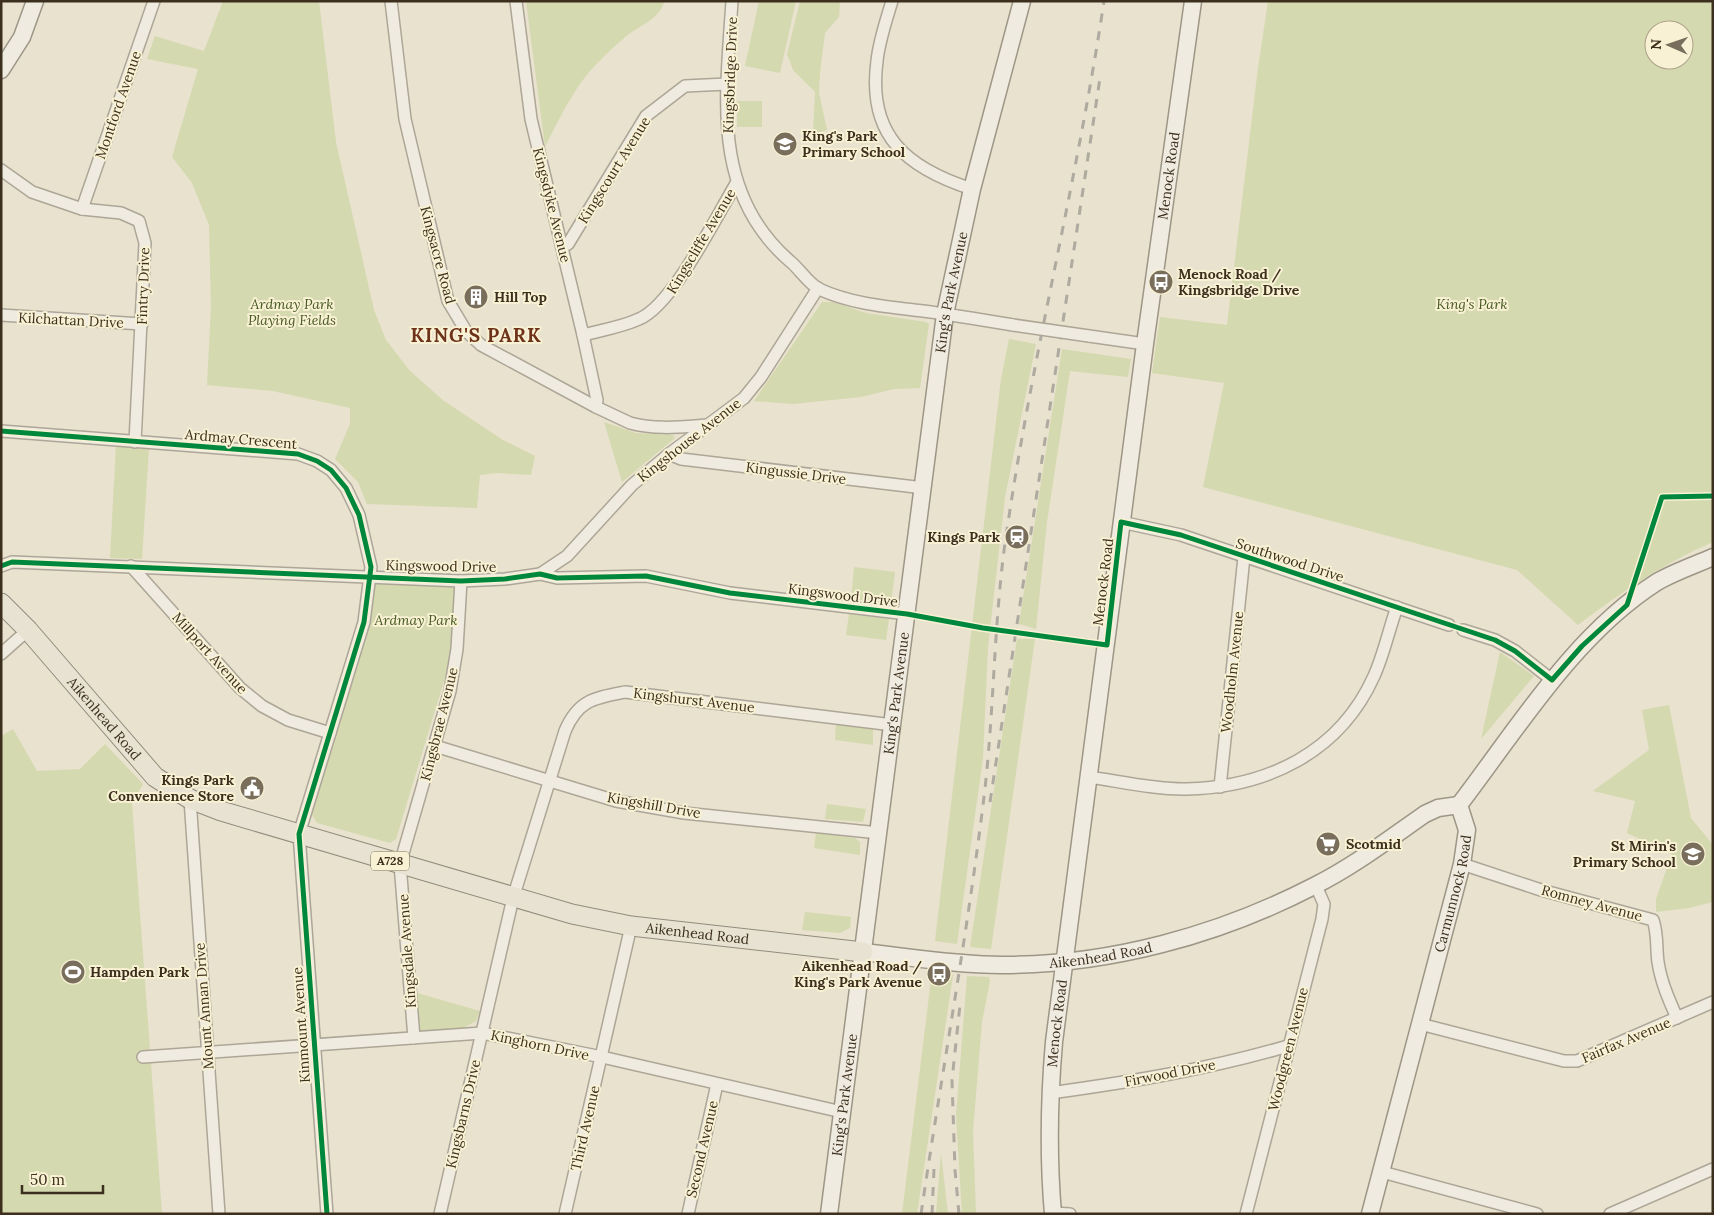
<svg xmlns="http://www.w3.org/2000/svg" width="1714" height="1215" viewBox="0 0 1714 1215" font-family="Lora,serif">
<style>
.green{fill:#d5d9af;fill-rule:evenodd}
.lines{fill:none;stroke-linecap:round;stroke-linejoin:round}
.street-casing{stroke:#ada697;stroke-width:14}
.secondary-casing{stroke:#9d9686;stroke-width:19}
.primary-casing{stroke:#938c7e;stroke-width:21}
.street{stroke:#efebe0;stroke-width:11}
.secondary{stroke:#efebe0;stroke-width:16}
.primary{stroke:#e7e2d1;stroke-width:19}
.rail{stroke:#aeaaa0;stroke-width:3;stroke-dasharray:9 9;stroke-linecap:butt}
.street-bridge-casing{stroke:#ada697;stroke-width:14;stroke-linecap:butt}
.street-bridge{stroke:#efebe0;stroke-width:11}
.cycleway-casing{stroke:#f8f1d4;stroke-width:8}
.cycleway{stroke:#00873e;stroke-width:5}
.labels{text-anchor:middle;stroke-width:4;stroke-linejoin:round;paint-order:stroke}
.shield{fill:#f8f1d4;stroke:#756954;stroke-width:1}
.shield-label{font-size:12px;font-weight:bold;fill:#3d2f1d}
.street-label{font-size:14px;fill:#3d2f1d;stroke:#f8f1d4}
.poi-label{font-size:14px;font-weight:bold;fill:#3d2f1d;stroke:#f8f1d4;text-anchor:start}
.park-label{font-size:14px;font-style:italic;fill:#485b22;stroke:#f8f1d4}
.district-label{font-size:19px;font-weight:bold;letter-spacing:1px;fill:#6d3219;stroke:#f8f1d4}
</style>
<rect width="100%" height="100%" fill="#e8e2ce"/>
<g class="green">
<polygon points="223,1 319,1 336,142 374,310 386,340 410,371 444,401 503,440 535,456 531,475 497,473 480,475 477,508 367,504 358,482 335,459 350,424 350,408 273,391 207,385 211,307 209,225 192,183 172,157 198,69 147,59 155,36 204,51"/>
<path d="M526,1H664C660,21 636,26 623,39C605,54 586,73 574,93C563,110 554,129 545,147Z"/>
<polygon points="759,1 796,1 780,73 745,66"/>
<polygon points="800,1 840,1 839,17 825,33 820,73 819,93 827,130 813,134 815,92 793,70 787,54"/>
<path d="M1268,1H1713V542C1664,563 1620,593 1578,625L1517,570L1203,487L1224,383L1152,373L1160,317L1227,325L1258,68ZM1654,30H1684V60H1654Z"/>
<rect x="737" y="101" width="25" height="26"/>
<polygon points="822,302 833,302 866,313 926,322 929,324 920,388 894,389 861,397 793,404 754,401"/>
<polygon points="1009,339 1036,344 1005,497 988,647 983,758 957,944 935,941 1001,379"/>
<polygon points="1062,349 1131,359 1128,377 1070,371 1047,522 1036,629 1019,624"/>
<polygon points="604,422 636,433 673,435 675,438 622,482"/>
<polygon points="116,445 149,447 142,559 110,558"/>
<polygon points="854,567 895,572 891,603 851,599"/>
<polygon points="373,577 459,583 451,671 447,671 396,839 390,843 317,823 312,815 360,647"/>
<polygon points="849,614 889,619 886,640 846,635"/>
<polygon points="1017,639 1035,639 991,949 970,947"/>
<polygon points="1500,652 1534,676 1481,739"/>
<polygon points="1669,705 1691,818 1713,845 1713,902 1689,908 1656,912 1656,899 1672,854 1627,833 1635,801 1593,791 1649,750 1642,710"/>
<polygon points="836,724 873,728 873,745 835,740"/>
<polygon points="13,729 37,771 80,769 105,744 143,784 132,804 162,1214 1,1214 1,736"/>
<polygon points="827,804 866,809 863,822 825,819"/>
<polygon points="816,833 855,838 860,842 860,855 814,848"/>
<polygon points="805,912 851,917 850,928 840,933 802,930"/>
<polygon points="932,972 953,975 917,1214 902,1214"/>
<polygon points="967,976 989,977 990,981 982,1022 973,1131 976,1214 962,1214 956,1116"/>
<polygon points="417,993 480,1011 476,1021 463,1028 420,1032"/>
<polygon points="941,1153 948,1214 936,1214"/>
</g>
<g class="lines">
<defs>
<g id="street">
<path d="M391,1L405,119L448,301L466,331L481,345L596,407L630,423C656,430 680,427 707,425"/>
<polyline points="516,1 531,119 583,335 597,400 596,407"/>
<path d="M732,1C726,96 710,194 792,263C800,270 809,284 819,289C851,304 889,307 923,311C953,315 983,320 1013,325"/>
<path d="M892,1C886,21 879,41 877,61C867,136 907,168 972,189"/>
<polyline points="1,170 32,192 82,209 121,213 139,221 145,243 135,442"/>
<polyline points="82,209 154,1"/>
<polyline points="562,246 568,244 646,116 685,86 727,84"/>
<polyline points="1,315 142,324"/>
<path d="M583,335C602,330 622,327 639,319C673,305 717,215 737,182"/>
<polyline points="1089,336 1145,344"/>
<polyline points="1,431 298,454 317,461 331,470 346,488 359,515 371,567 364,622 299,834 327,1214"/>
<polyline points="669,454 681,459 924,488"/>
<polyline points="1121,522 1181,535 1449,625"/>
<polyline points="1,566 12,562 461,581 505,579 540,574 557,578 646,576 730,593 907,614"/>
<polyline points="131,566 240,688 262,706 288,720 330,733"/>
<polyline points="540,574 567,556 632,485 669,454 744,398 761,377 818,288"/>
<polyline points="1463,630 1495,640 1515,651 1552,680"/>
<polyline points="1,654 28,630"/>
<polyline points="435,746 616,801 684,813 879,833"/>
<path d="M1089,777C1118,781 1157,790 1187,789C1268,787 1340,752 1374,676C1384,654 1389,629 1397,607"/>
<polyline points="1220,787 1244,557"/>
<polyline points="190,799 219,1214"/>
<path d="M1462,864L1541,890L1653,920C1658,934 1656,948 1658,962C1661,982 1669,1000 1677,1018"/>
<polyline points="1420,1024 1564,1061 1577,1061 1713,1002"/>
<polyline points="414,1038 400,864 450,691 457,649 461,581"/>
<polyline points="143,1057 482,1033 602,1057 842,1112"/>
<path d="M1050,1093C1130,1082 1210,1069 1288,1046"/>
<polyline points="1382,1172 1537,1214"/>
<polyline points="1053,1213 1070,1214"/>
<path d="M440,1214L513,898L565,731C578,700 594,698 625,692L893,725"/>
<polyline points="565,1214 631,926"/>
<polyline points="688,1214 717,1084"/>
<polyline points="1246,1214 1322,919 1324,904 1316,886"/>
<polyline points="1610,1214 1713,1169"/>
</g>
<g id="secondary">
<polyline points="1,70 22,37 35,1"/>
<path d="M1459,805C1518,728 1574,635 1657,582C1674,572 1695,565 1713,557"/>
<path id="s1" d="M863,952C909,957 956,965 1002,965C1110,965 1219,935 1314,886C1354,866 1389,839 1425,814L1438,808L1459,805"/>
<path id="s2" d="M829,1214L945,314L972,189L1022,1"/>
<path id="s3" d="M1053,1214C1048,1156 1049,1100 1054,1042L1145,344L1193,1"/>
<path id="s4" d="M1370,1214L1462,864L1467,830L1459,805"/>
</g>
<g id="primary">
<path id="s5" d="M1,603L28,630L155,777L190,799L221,811L572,914L631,926L863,952"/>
</g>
</defs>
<use href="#street" class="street-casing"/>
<use href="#secondary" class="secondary-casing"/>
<use href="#primary" class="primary-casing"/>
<use href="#street" class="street"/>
<use href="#secondary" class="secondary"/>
<use href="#primary" class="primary"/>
<g class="rail">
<polyline points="990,802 1100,78"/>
<path d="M921,1214C941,1078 966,942 983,805C995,711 993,616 1008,523C1034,348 1078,176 1104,1"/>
<polyline points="932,1214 934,1169"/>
<polyline points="959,1214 955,1170 952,1080 960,1005"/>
</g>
<defs>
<polyline id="street-bridge" points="1013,325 1089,336"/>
</defs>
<use href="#street-bridge" class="street-bridge-casing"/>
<use href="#street-bridge" class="street-bridge"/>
<defs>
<g id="cycleway">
<polyline points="1,431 298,454 317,461 331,470 346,488 359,515 371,567 364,622 299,834 327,1214"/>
<polyline points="1,566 12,562 461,581 505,579 540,574 557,578 646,576 730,593 907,614 983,628 1107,645 1121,522 1181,535 1495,640 1515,651 1552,680 1582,646 1627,605 1662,497 1713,496"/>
</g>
</defs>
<use href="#cycleway" class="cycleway-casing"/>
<use href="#cycleway" class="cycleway"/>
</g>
<defs>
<symbol id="school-disc" viewBox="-11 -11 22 22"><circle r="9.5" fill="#796e5b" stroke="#f8f1d4"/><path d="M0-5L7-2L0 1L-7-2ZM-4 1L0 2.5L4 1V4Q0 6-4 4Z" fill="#fff"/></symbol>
<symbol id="bus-disc" viewBox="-11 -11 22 22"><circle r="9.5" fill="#796e5b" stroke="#f8f1d4"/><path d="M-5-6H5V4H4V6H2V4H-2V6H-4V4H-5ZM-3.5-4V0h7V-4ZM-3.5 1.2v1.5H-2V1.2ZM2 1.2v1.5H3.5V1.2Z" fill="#fff"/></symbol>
<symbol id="building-disc" viewBox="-11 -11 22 22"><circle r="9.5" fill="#796e5b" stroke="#f8f1d4"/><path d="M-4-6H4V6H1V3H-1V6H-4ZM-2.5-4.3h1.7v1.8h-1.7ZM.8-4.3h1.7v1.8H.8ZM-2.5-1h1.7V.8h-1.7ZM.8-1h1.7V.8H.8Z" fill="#fff"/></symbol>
<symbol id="station-disc" viewBox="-11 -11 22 22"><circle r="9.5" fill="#796e5b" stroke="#f8f1d4"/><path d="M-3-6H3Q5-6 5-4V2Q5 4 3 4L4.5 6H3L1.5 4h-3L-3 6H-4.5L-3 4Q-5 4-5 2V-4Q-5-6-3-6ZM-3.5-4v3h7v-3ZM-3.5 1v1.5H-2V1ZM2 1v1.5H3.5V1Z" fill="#fff"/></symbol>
<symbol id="civic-disc" viewBox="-11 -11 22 22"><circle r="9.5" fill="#796e5b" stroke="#f8f1d4"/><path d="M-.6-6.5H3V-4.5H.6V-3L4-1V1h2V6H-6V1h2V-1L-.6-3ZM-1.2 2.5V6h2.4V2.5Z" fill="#fff"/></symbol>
<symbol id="supermarket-disc" viewBox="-11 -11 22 22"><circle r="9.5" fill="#796e5b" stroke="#f8f1d4"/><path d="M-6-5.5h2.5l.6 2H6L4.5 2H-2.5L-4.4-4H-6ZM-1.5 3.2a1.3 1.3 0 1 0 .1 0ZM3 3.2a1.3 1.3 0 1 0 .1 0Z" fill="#fff"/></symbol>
<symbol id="stadium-disc" viewBox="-11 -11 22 22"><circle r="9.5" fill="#796e5b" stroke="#f8f1d4"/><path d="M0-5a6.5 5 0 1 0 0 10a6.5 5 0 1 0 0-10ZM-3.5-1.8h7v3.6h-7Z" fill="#fff"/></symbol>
</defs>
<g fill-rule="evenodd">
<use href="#school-disc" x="771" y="130" width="28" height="28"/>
<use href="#bus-disc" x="1147" y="268" width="28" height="28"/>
<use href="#building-disc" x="462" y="283" width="28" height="28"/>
<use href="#station-disc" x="1003" y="523" width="28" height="28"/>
<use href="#civic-disc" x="238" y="774" width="28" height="28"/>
<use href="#supermarket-disc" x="1314" y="830" width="28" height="28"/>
<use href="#school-disc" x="1679" y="840" width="28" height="28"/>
<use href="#stadium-disc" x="59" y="958" width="28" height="28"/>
<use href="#bus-disc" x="925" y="960" width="28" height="28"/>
</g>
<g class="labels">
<rect class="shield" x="371" y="851.5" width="38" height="19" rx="4"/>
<g class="shield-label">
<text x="390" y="865">A728</text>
</g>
<g class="street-label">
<text transform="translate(730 75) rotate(-88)" y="5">Kingsbridge Drive</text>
<text transform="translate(118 105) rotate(-71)" y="5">Montford Avenue</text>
<text transform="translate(614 170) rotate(-58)" y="5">Kingscourt Avenue</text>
<text dy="5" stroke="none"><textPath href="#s3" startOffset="1046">Menock Road</textPath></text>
<text transform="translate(552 205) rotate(76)" y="5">Kingsdyke Avenue</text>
<text transform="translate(701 241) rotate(-59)" y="5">Kingscliffe Avenue</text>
<text transform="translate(438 255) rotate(75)" y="5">Kingsacre Road</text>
<text transform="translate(143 286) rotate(-88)" y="5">Fintry Drive</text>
<text dy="5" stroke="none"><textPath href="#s2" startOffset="930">King's Park Avenue</textPath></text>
<text transform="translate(71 320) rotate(3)" y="5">Kilchattan Drive</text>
<text transform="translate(241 439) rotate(5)" y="5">Ardmay Crescent</text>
<text transform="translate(689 440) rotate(-38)" y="5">Kingshouse Avenue</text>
<text transform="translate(796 473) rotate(7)" y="5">Kingussie Drive</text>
<text transform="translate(1290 560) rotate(18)" y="5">Southwood Drive</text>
<text transform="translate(441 566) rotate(1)" y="5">Kingswood Drive</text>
<text transform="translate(1103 582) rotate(-83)" y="5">Menock Road</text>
<text transform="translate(843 595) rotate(7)" y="5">Kingswood Drive</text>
<text transform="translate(210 653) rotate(48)" y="5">Millport Avenue</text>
<text transform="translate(1232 672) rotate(-84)" y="5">Woodholm Avenue</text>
<text dy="5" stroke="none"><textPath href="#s2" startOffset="525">King's Park Avenue</textPath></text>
<text transform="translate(694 700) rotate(7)" y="5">Kingshurst Avenue</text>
<text dy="5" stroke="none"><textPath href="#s5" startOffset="155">Aikenhead Road</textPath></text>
<text transform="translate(439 724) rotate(-76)" y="5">Kingsbrae Avenue</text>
<text transform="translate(654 805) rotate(10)" y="5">Kingshill Drive</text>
<text dy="5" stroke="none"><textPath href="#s4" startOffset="331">Carmunnock Road</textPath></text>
<text transform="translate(1592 903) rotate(15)" y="5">Romney Avenue</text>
<text dy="5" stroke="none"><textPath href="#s5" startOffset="800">Aikenhead Road</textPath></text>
<text transform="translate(407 951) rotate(-94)" y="5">Kingsdale Avenue</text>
<text dy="5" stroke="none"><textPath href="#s1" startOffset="239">Aikenhead Road</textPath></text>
<text transform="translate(204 1006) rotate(-94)" y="5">Mount Annan Drive</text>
<text dy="5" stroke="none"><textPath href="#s3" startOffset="191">Menock Road</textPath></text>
<text transform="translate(301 1025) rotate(-94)" y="5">Kinmount Avenue</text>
<text transform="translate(1626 1040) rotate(-23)" y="5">Fairfax Avenue</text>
<text transform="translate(540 1045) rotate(12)" y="5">Kinghorn Drive</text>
<text transform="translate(1288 1049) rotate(-76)" y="5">Woodgreen Avenue</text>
<text transform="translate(1170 1073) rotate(-11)" y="5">Firwood Drive</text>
<text dy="5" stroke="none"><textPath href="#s2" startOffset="120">King's Park Avenue</textPath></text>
<text transform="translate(463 1114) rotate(-77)" y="5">Kingsbarns Drive</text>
<text transform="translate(585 1128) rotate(-77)" y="5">Third Avenue</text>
<text transform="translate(702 1149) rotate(-77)" y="5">Second Avenue</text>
</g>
<g class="poi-label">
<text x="802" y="141">King's Park<tspan x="802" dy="16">Primary School</tspan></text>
<text x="1178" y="279">Menock Road /<tspan x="1178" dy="16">Kingsbridge Drive</tspan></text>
<text x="494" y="302">Hill Top</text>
<text x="1000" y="542" text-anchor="end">Kings Park</text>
<text x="234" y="785" text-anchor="end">Kings Park<tspan x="234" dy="16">Convenience Store</tspan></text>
<text x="1346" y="849">Scotmid</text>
<text x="1676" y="851" text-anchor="end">St Mirin's<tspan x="1676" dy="16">Primary School</tspan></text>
<text x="922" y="971" text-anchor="end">Aikenhead Road /<tspan x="922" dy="16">King's Park Avenue</tspan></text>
<text x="90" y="977">Hampden Park</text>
</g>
<g class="park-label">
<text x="292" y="309">Ardmay Park<tspan x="292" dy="16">Playing Fields</tspan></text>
<text x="1472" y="309">King's Park</text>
<text x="416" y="625">Ardmay Park</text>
</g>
<g class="district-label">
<text x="476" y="342">KING'S PARK</text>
</g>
</g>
<rect width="1714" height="1215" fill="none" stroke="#3d2f1d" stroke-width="5"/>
<g transform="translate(1669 45) rotate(272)"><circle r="24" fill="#f8f1d4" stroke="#ada38b"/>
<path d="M0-4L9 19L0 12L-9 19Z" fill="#796e5b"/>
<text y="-8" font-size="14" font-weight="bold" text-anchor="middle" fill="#3d2f1d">N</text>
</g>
<path d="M22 1185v8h81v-8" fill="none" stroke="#3d2f1d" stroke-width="2.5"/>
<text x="30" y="1185" font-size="15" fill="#3d2f1d" stroke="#f8f1d4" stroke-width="4" paint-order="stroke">50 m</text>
</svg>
